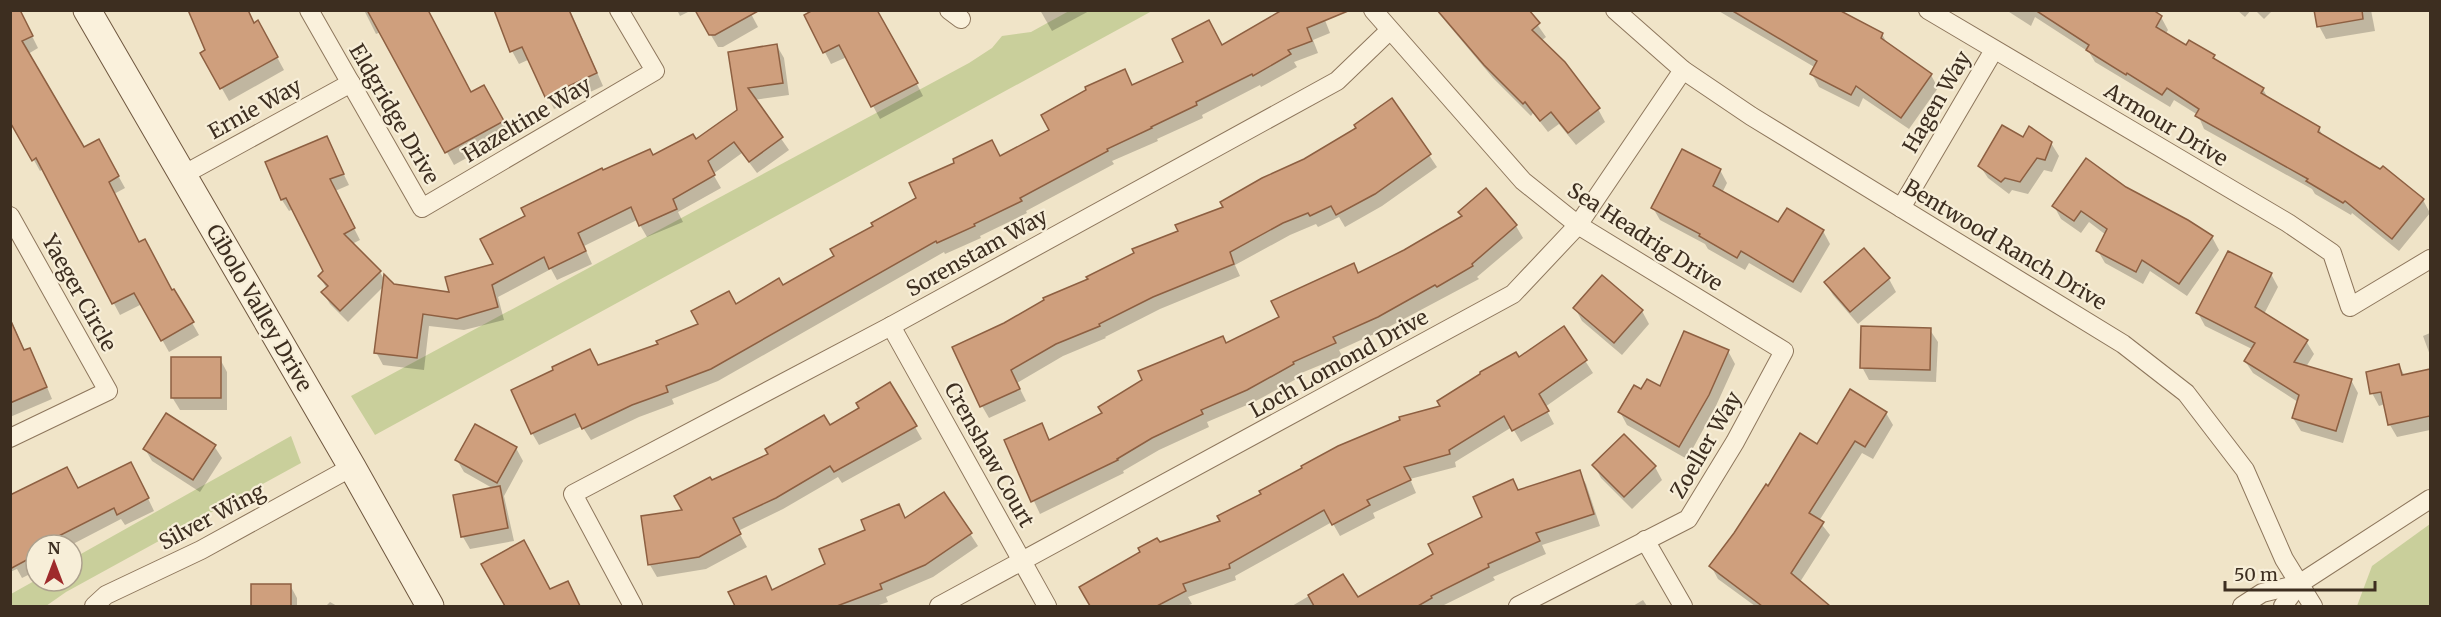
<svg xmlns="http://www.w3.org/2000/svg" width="2441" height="617" viewBox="0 0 2441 617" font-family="Merriweather,serif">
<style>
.green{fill:#c9cf9b}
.shadow{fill:#0003}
.building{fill:#cf9f7d;stroke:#8d5f41;stroke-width:1.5}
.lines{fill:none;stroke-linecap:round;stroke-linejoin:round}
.street-casing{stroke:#8d765c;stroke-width:20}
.secondary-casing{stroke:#6f573f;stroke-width:29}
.street{stroke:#faf1dc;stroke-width:18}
.secondary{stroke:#faf1dc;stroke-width:27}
.labels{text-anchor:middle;stroke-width:4.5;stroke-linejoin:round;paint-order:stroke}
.street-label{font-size:21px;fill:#3d2e20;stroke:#f7eed8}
</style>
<rect width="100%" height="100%" fill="#f0e4c8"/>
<g class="green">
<polygon points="1069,11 1152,11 375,435 351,396 969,63 992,48 1002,36 1031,32"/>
<polygon points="291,436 301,463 66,592 46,606 11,606 11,594 36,580 72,581 72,559"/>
<polygon points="2430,524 2430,606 2357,606 2372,566"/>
</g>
<g class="shadow">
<polygon points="190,10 248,10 254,24 258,22 284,70 229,101 202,53 207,50"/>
<polygon points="364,10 427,10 471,94 484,87 510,134 454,165 381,32 376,34"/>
<polygon points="504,10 570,10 603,86 554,109 530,59 519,64 512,51"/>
<polygon points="677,10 692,10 680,16"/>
<polygon points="696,10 749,10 758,27 723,47 718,47"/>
<polygon points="1040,10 1091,10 1052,31"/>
<polygon points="1279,10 1321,10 1330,33 1313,40 1318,53 1294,62 1297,67 1261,87 1260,85 1202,115 1203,118 1157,139 1158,141 1112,161 1114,164 1026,211 1027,213 980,236 981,238 945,254 944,252 718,381 672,399 674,404 639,417 591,440 582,426 539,445 532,433 599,367 659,345 736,306 783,287 1000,157 1051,130 1124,71 1133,86 1222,47 1280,13"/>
<polygon points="1436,10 1527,10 1546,37 1541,41 1598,109 1605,122 1576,145 1559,124 1548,132 1533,113 1531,116 1493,78"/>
<polygon points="1717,10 1838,10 1882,34 1888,45 1931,75 1938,88 1909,129 1863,98 1859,107 1819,87 1812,74 1816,68"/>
<polygon points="2006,10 2150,10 2161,17 2168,30 2165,35 2186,47 2213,56 2217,62 2263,89 2269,100 2319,129 2324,137 2381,171 2383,168 2423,200 2430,213 2399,251 2352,213 2351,215 2315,194 2312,189 2204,129 2198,115 2174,100 2170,107 2095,62 2089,52 2035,17 2031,26"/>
<polygon points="2237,10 2251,10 2245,17"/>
<polygon points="2255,10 2273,10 2264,19"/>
<polygon points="2316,10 2371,10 2375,31 2326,39 2319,26"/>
<polygon points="20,12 38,48 28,54 83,149 99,141 125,188 114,194 139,244 172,292 174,291 199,335 169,352 142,304 120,315 43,169 40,171 15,126"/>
<polygon points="806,15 899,49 923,96 880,119 847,57 831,64"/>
<polygon points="777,46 784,58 789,95 754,100 789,150 757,173 742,153 713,174 721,188 678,212 683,222 647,237 637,220 584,246 592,264 557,280 551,269 498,297 504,320 464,330 429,326 424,370 383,365 376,352 384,286 348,322 330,304 323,292 327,289 320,277 325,271 293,209 289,211 282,200 267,163 326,138 349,185 335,191 360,240 352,244 380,272 385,281 394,286 451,293 495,265 526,216 603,171 696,141 738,111 729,53"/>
<polygon points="1392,100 1437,167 1382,206 1345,227 1339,217 1318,227 1316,224 1290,235 1235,265 1240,276 1160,309 1105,337 1106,338 1063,356 1017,383 1026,401 989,418 982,406 1004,324 1225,207 1358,129"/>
<polygon points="2024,139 2051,143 2059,156 2052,172 2044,170 2028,194 2012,190 2009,194 1988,178 1980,166"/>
<polygon points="1720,170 1727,183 1722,193 1779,224 1787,210 1823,231 1830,244 1801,293 1749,263 1745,270 1708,249 1705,244 1660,220 1653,208"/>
<polygon points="2126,188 2212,237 2219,250 2187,296 2150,271 2143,284 2105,263 2098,251 2106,235 2089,222 2081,233 2061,219 2054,206"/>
<polygon points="1516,226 1523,238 1477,277 1479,279 1385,329 1339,350 1342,356 1299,374 1300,377 1254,402 1207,422 1209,427 1159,450 1123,471 1124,473 1040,514 1006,441 1048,437 1050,442 1359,275"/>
<polygon points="1864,250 1889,279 1896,292 1858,324 1833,295 1826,283"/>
<polygon points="2271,274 2278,287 2264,314 2306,341 2314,354 2306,367 2351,380 2358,393 2343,443 2301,431 2293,418 2298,402 2253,373 2245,361 2252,349 2205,326 2198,313"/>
<polygon points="1602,277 1642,311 1649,324 1622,355 1582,321 1575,308"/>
<polygon points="10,317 25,352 36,361 52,399 10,417"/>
<polygon points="1564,328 1593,373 1545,407 1554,424 1521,442 1512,427 1455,462 1456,467 1410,479 1416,493 1373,513 1375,518 1340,536 1332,522 1235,576 1236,580 1188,597 1192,604 1186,606 1091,606 1081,588 1159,544 1222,522 1442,407"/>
<polygon points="1930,330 1938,342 1936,382 1869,380 1862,367"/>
<polygon points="2430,333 2430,355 2423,336"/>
<polygon points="1728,351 1735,364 1715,408 1687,459 1627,425 1620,412 1642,391 1660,388"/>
<polygon points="220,359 227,372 227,410 180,410 172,397"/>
<polygon points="2399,366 2405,376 2430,370 2430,430 2397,437 2390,425 2385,404 2379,406 2372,393"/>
<polygon points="890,384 922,439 842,483 838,477 783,509 738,531 747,547 706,569 657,577 650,565 642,517 684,511 711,482 829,427 861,409"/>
<polygon points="1886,413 1893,425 1873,459 1862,453 1819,521 1830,535 1800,582 1828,606 1755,606 1718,579 1711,566 1768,488 1818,446"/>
<polygon points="214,446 222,458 200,492 152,461 145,449"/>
<polygon points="516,448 523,461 504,496 514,541 470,549 463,537 494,489 464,472 457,460"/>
<polygon points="1594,465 1655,467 1662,480 1632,509 1601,478"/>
<polygon points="1579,472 1586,484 1600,526 1542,545 1546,554 1493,577 1495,580 1442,606 1292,606 1343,576 1357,599 1435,554 1518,492"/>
<polygon points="137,475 154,511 125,525 121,519 71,545 36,545 36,571 22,578 17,569 10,572 10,497 78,490"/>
<polygon points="944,494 978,546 933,577 886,597 888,602 876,606 736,606 730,593 765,577 773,591 827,564 899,506 906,519"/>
<polygon points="253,585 290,585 297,598 297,606 253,606"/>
<polygon points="550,591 574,594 579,606 507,606 506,604"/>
<polygon points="1643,600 1647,606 1633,606"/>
<polygon points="330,602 337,606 326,606"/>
</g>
<g class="building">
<polygon points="10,10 20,10 33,36 22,41 84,147 99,139 119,176 109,182 139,242 145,239 172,290 174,289 194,322 161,341 134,293 112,304 36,158 32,161 10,122"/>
<polygon points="188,10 248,10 254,23 258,20 278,57 220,89 200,53 205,50"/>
<polygon points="367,10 428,10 471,92 484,85 504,121 445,153"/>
<polygon points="494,10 569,10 597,73 545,97 522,47 510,52"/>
<polygon points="695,10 760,10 715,35 709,35"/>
<polygon points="813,10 877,10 918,83 871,107 839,45 823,53 804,15"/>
<polygon points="1282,10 1348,11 1307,28 1312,41 1288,50 1291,54 1253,76 1252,74 1196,102 1197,105 1151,127 1152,128 1107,149 1108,151 1020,198 1022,201 974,224 975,226 937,243 936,241 711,369 666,386 668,392 632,405 582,429 575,414 531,434 511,390 553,370 552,367 590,349 598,365 658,344 656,341 698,324 691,311 729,291 736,304 779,278 783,285 834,256 830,249 873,226 871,223 916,198 909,183 954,163 953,159 992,140 1000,156 1049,130 1041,115 1086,90 1085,87 1125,69 1132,85 1183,62 1172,39 1209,20 1222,45"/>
<polygon points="1437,10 1529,10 1540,23 1532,30 1565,62 1600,108 1568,133 1551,112 1540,121 1525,102 1523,104 1484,65"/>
<polygon points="1731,10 1839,10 1883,33 1881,38 1932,74 1901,118 1856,86 1851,95 1810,74 1817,61"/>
<polygon points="2035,10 2153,10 2162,16 2156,27 2186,45 2189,40 2215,55 2213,58 2264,88 2261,93 2320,127 2318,132 2380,169 2383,166 2424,199 2392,239 2345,201 2343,203 2306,181 2308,179 2195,116 2199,109 2167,88 2162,95 2127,73 2126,75 2086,50 2089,45"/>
<polygon points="2314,10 2362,10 2363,19 2317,27"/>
<polygon points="777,44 783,83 748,88 783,137 749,162 734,142 708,161 715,175 673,199 677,209 639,226 631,207 578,233 586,251 549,269 544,257 492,285 498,307 457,319 423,314 417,358 374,353 384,274 394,284 449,292 445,277 493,264 480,239 525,216 521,208 602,168 603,170 650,149 653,155 693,134 696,139 737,110 728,52"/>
<polygon points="1392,98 1431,154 1375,194 1336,215 1331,206 1310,216 1308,213 1283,223 1230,252 1234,264 1153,297 1099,324 1100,326 1056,344 1011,370 1020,389 980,407 952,347 1004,323 1044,300 1043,298 1088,279 1086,277 1134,253 1132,249 1178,231 1175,225 1223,207 1220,202 1262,178 1304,159 1356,128 1354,125"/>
<polygon points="2002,125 2023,137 2029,126 2052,142 2045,160 2037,158 2020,182 2005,178 2001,182 1978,166"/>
<polygon points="327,136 344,174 330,179 355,228 344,234 381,271 340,311 321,292 328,286 318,276 323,271 286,198 281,200 265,162"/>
<polygon points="1682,149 1721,169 1713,186 1778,222 1787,208 1824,230 1793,282 1741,251 1737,258 1699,236 1700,234 1651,208"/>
<polygon points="2086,158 2126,187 2188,220 2213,236 2179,284 2142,260 2136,272 2096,251 2107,229 2081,211 2074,221 2052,206"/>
<polygon points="1486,188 1517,225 1472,264 1473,266 1437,287 1435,285 1378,317 1333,337 1336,343 1293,362 1294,364 1247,390 1201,410 1203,414 1152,438 1117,459 1118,460 1031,502 1004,440 1042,423 1049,440 1102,413 1098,407 1142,380 1138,371 1223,336 1226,343 1279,317 1271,301 1354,263 1358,273 1404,250 1462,216 1458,212"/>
<polygon points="1864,248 1890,278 1850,312 1824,282"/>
<polygon points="2228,251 2272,273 2255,307 2308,340 2294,362 2352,379 2336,431 2292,418 2299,395 2244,361 2255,343 2196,313"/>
<polygon points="1602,275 1643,310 1614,343 1573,308"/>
<polygon points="10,319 24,350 30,348 47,387 10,403"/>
<polygon points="1564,326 1587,360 1539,394 1549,411 1512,431 1504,416 1449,450 1450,454 1404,467 1411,480 1367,500 1370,505 1332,525 1324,510 1229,564 1230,568 1183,584 1186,591 1157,606 1090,606 1079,587 1140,552 1138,548 1157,538 1160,542 1220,521 1217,516 1261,494 1259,491 1302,468 1301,466 1338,446 1400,420 1399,417 1440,406 1437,401 1480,374 1480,372 1516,352 1519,357"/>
<polygon points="1861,326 1931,328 1930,370 1860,368"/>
<polygon points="1684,331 1729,350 1709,395 1679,447 1618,412 1634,385 1641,389 1647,379 1660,386"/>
<rect x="171" y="357" width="50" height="41"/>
<polygon points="2399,364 2402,375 2430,369 2430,416 2388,425 2381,392 2370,394 2366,372"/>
<polygon points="890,382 917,426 834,472 830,466 776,498 733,518 741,534 699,557 648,565 641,516 682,510 674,496 710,477 712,480 768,454 765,449 824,415 830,425 859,408 856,403"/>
<polygon points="1850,389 1887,412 1865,447 1855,441 1809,513 1824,522 1791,573 1830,606 1762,606 1709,566 1734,533 1766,484 1768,486 1800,433 1817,444"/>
<polygon points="166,413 216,445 193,480 143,449"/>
<polygon points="475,424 517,447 497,483 455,460"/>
<polygon points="1624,434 1656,466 1624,497 1592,465"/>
<polygon points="131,462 149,498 117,515 114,508 41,545 36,545 36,555 10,569 10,495 67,467 78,488"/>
<polygon points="1580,470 1594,514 1536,533 1540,541 1488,564 1489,567 1431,596 1432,598 1418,606 1314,606 1308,595 1343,574 1358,597 1433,554 1428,544 1482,517 1473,497 1513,479 1518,490"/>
<polygon points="500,486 508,528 461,537 453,495"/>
<polygon points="944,492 972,533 925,565 880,584 882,589 837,606 735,606 728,592 766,576 772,590 825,564 819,549 865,530 861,520 899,504 905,518"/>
<polygon points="524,540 550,589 568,581 580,606 505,606 481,564"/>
<rect x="251" y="584" width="40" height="22"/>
</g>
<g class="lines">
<defs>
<g id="street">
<polyline points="309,10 422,208 655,71 619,10"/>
<polyline points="949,10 961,19"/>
<polyline points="1373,10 1523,181 1578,225 1784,351 1735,442 1688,519 1518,606"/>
<polyline points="1615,10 1683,70 1751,116 2123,344 2186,393 2245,470 2284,559 2313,606"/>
<polyline points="1928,10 2288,223 2332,253 2350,307 2430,259"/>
<polyline points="181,176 351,83"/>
<polyline points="1901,208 1994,50"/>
<polyline points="10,216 108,391 10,438"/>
<polyline points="891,326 1047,606"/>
<polyline points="1645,540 1683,606"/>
<polyline points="94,606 106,595 201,550 352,467"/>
<polyline points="633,606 573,494 891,326 1337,81 1389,31"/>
<polyline points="939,606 1513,294 1578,225 1683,70"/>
<polyline points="2242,606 2262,593 2299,584"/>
<polyline points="2283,606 2299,584 2430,499"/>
</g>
<polyline id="secondary" points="87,10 352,467 430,606"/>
</defs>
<use href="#street" class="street-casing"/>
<use href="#secondary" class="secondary-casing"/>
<use href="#street" class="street"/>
<use href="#secondary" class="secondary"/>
</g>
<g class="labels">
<g class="street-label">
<text transform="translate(1937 102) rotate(-60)" y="7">Hagen Way</text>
<text transform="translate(255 109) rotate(-29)" y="7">Ernie Way</text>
<text transform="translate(394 114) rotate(60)" y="7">Eldgridge Drive</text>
<text transform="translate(527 120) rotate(-31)" y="7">Hazeltine Way</text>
<text transform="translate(2166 125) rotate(31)" y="7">Armour Drive</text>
<text transform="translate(1645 237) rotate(33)" y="7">Sea Headrig Drive</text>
<text transform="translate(2005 245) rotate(31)" y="7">Bentwood Ranch Drive</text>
<text transform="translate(977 253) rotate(-29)" y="7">Sorenstam Way</text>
<text transform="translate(79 293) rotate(61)" y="7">Yaeger Circle</text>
<text transform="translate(259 308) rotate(60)" y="7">Cibolo Valley Drive</text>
<text transform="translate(1339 364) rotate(-29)" y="7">Loch Lomond Drive</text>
<text transform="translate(1706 445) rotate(-60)" y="7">Zoeller Way</text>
<text transform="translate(989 455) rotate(61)" y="7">Crenshaw Court</text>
<text transform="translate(212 517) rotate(-28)" y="7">Silver Wing</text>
</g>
</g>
<rect width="2441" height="617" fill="none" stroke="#3d2e20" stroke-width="24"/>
<g transform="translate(54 563)"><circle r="28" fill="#f7eed8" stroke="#ada18e" stroke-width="1.5"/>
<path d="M0-4.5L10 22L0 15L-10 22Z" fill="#9e2a2b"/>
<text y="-9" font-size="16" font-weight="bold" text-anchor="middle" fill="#3d2e20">N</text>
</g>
<path d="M2225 581v9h150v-9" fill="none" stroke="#3d2e20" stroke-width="3"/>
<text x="2234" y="581" font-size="18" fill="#3d2e20" stroke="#f7eed8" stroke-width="4.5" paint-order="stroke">50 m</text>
</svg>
